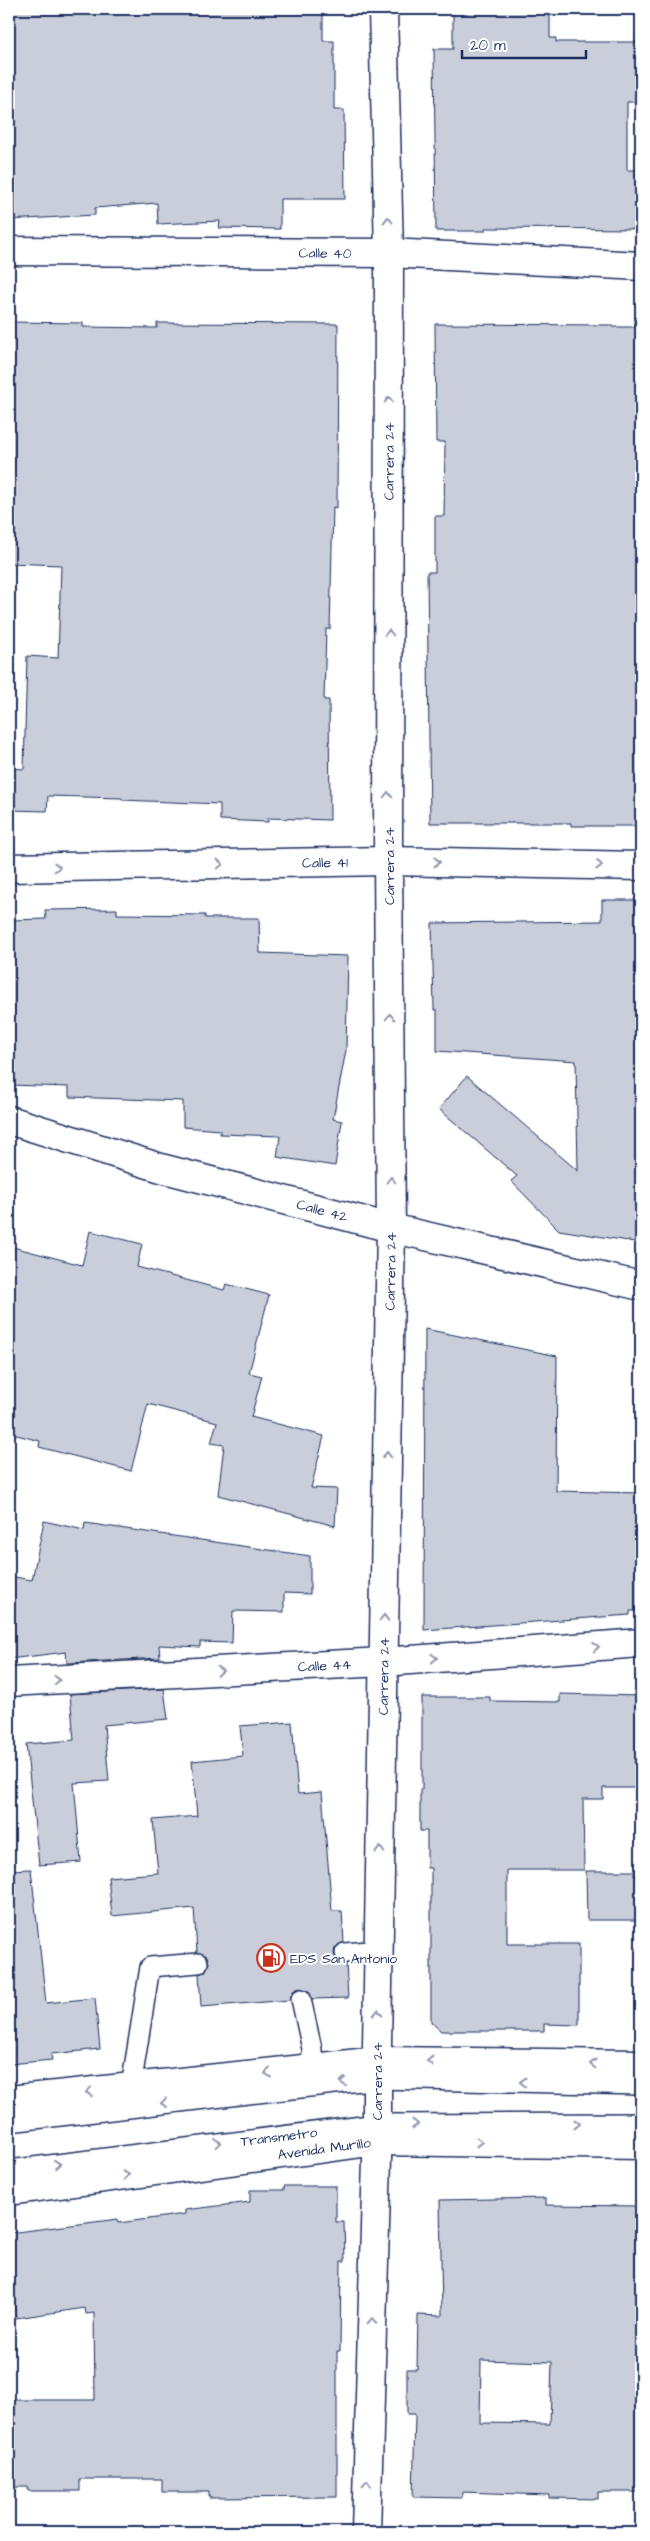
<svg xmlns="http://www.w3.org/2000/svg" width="650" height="2541" viewBox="0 0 650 2541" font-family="'Architects Daughter',sans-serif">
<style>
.building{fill:#caceda;stroke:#1b2f5e;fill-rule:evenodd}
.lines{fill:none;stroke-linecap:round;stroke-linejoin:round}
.service-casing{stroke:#1b2f5e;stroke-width:22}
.minor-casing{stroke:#1b2f5e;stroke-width:31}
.tertiary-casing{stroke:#1b2f5e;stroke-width:31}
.secondary-casing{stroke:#1b2f5e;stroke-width:31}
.primary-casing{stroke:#1b2f5e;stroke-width:31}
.service{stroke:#fff;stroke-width:19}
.minor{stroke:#fff;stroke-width:28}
.tertiary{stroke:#fff;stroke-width:28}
.secondary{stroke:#fff;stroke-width:28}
.primary{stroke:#fff;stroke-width:28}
.oneway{stroke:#8d97ae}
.labels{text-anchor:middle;stroke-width:4;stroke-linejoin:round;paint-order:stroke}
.street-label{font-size:14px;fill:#1b2f5e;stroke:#fff}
.poi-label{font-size:14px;fill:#1b2f5e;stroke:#fff;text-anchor:start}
</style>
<rect width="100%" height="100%" fill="#fff"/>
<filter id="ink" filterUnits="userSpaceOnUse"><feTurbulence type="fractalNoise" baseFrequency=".02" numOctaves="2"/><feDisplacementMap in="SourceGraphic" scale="10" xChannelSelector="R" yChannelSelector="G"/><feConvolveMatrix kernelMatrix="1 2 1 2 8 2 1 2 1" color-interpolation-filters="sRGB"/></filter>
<g filter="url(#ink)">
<g class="building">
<polygon points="9,9 323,9 323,41 334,41 334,110 344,110 345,199 280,199 280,229 219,228 220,221 158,224 157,203 95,208 95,215 9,220"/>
<polygon points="453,9 550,9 550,38 556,38 556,42 641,42 641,102 627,102 627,170 641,170 641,229 485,228 485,231 436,231 434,49 453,49"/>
<polygon points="9,322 83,323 83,327 157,328 157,323 338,324 337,508 333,507 330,629 326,629 324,700 329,700 330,820 268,818 268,822 220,820 220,804 122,800 122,798 48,796 47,811 9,810 9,768 24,769 27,656 58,658 61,565 9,563"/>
<polygon points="435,324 612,325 612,327 641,327 641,826 571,826 571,823 430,823 427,572 435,572 435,516 444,516 445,442 436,442"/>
<polygon points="602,900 641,900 641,1243 559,1230 511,1181 517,1176 439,1109 467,1076 578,1171 576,1061 437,1051 437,1010 434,1010 432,923 602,921"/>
<polygon points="117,909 117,914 205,915 205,918 259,918 260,953 348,956 346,1050 333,1119 342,1121 335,1166 277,1157 280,1136 220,1134 220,1130 183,1127 183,1101 69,1097 69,1087 9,1085 9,920 46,919 45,910"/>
<polygon points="90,1231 142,1244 137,1267 224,1290 226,1284 269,1295 249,1373 262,1376 251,1417 324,1436 311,1488 337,1489 335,1526 218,1495 224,1445 211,1443 217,1422 148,1404 131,1471 39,1447 40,1441 9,1433 9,1246 82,1265"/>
<polygon points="425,1329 557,1356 556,1491 641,1493 641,1611 630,1611 630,1615 424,1630"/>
<polygon points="44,1521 84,1530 85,1523 310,1556 310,1594 284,1593 284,1612 233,1611 232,1643 200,1642 200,1647 159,1645 160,1658 67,1663 66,1652 9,1659 9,1576 32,1580"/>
<polygon points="164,1689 168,1719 104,1725 109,1781 74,1783 81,1862 39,1865 26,1744 74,1740 70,1694"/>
<polygon points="560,1694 641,1696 641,1788 603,1788 603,1799 583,1799 584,1870 507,1870 507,1944 579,1944 579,2025 544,2024 544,2031 441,2031 431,2022 431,1868 427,1868 427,1831 420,1831 420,1789 422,1789 422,1697 490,1697 490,1701 560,1702"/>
<polygon points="292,1722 298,1794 322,1792 332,1911 342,1911 344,1942 335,1948 334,1954 340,1963 346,1964 348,1998 312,1999 309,1991 299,1988 293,1991 290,2000 201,2007 199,1974 205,1972 209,1963 207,1956 197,1952 194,1908 112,1916 108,1877 158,1873 153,1820 197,1816 192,1761 243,1756 240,1726"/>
<polygon points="31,1869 46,2003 95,1998 100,2049 51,2054 52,2060 9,2064 9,1870"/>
<polygon points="586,1871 634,1871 634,1876 641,1876 641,1920 587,1920"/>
<polygon points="284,2186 336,2186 336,2222 344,2222 345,2261 341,2261 340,2351 337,2351 337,2497 209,2498 209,2492 162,2492 162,2479 80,2479 80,2491 28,2491 28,2487 9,2487 9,2400 95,2400 94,2313 86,2314 85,2308 16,2318 9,2268 9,2233 118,2219 119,2223 185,2214 185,2210 250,2202 250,2190 284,2190"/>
<path d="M546,2198V2205L641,2206V2492H598V2499L549,2498V2495L462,2492V2498L413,2497L415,2414H407V2369H417L418,2315L442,2316L440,2200ZM481,2360L552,2362L550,2424L480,2423Z"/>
</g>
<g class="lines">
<defs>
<g id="service">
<polyline points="345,1953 379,1950"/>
<polyline points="301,1999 312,2049 312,2068"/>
<polyline points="131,2087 150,1967 198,1963"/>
<polyline points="9,2122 378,2079 641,2085"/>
<path id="s1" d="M9,2170L378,2124L641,2123"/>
</g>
<g id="minor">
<path id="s2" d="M9,251L389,253L641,266"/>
<path id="s3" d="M9,868L388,861L641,866"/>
<path id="s4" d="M9,1682L383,1662L641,1643"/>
</g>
<g id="tertiary">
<path id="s5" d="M366,2532L377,2159V2045L391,1228L388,861L389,253L383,9"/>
</g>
<g id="secondary">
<path id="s6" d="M9,1120L161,1168L391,1228L641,1286"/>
</g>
<g id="primary">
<polyline points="9,2100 378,2061 641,2064"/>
<path id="s7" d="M9,2191L377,2141L641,2145"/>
</g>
</defs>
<use href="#service" class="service-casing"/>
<use href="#minor" class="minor-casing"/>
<use href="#tertiary" class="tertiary-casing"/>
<use href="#secondary" class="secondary-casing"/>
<use href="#primary" class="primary-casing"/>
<use href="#service" class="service"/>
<use href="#minor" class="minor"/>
<use href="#tertiary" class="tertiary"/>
<use href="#secondary" class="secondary"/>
<use href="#primary" class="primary"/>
</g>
<defs><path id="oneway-chevron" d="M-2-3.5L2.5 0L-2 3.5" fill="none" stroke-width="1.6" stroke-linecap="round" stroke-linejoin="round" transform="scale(1.25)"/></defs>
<g class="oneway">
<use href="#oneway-chevron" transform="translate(388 220) rotate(-91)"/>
<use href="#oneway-chevron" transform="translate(389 400) rotate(-90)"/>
<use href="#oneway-chevron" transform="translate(389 633) rotate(-90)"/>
<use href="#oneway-chevron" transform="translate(388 795) rotate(-90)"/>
<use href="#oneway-chevron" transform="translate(437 862) rotate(1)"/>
<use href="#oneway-chevron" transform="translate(220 864) rotate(-1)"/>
<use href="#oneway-chevron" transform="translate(599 865) rotate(1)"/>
<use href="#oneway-chevron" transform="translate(57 867) rotate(-1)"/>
<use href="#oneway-chevron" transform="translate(390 1017) rotate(-90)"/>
<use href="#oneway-chevron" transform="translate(391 1180) rotate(-90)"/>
<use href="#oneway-chevron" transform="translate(387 1455) rotate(-89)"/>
<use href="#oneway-chevron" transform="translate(384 1618) rotate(-89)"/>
<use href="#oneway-chevron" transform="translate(596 1647) rotate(-4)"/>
<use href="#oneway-chevron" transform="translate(434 1658) rotate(-4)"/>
<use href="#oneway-chevron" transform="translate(220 1671) rotate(-3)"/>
<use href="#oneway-chevron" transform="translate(57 1680) rotate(-3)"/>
<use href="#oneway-chevron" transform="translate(380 1850) rotate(-89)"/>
<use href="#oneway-chevron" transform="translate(378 2013) rotate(-89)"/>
<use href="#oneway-chevron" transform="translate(430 2061) rotate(180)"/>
<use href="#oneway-chevron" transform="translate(593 2064) rotate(-179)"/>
<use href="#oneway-chevron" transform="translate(268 2073) rotate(174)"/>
<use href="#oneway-chevron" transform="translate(343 2082) rotate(175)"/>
<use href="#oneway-chevron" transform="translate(523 2082) rotate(-178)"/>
<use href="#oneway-chevron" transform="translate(89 2092) rotate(174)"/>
<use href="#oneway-chevron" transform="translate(164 2103) rotate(173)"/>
<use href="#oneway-chevron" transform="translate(415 2124)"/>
<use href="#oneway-chevron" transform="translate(577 2124)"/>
<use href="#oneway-chevron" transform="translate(479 2142) rotate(1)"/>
<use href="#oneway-chevron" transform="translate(218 2143) rotate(-7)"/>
<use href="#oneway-chevron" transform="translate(57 2164) rotate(-7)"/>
<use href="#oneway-chevron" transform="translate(126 2175) rotate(-8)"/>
<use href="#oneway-chevron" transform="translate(372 2321) rotate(-88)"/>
<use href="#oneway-chevron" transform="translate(367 2484) rotate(-88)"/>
</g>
</g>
<defs>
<symbol id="fuel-ring" viewBox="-11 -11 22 22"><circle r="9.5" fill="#fff" stroke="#c8321e" stroke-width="1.5"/><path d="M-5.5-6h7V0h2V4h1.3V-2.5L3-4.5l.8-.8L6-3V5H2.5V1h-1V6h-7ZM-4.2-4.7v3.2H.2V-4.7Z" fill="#c8321e"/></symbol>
</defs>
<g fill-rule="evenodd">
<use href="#fuel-ring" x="255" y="1942" width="32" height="32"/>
</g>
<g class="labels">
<g class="street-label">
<text dy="5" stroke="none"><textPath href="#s2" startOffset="316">Calle 40</textPath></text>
<text dy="5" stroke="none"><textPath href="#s5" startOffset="2071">Carrera 24</textPath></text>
<text dy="5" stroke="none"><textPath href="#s3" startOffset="316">Calle 41</textPath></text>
<text transform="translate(389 866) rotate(-90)" y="5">Carrera 24</text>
<text dy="5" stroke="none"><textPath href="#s6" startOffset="326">Calle 42</textPath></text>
<text dy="5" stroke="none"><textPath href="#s5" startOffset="1261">Carrera 24</textPath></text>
<text dy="5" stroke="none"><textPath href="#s4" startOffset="316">Calle 44</textPath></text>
<text dy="5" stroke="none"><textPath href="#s5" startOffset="856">Carrera 24</textPath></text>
<text dy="5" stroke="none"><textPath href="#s5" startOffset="451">Carrera 24</textPath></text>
<text dy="5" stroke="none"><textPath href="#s1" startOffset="272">Transmetro</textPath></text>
<text dy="5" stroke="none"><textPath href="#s7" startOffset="318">Avenida Murillo</textPath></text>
</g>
<g class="poi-label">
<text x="290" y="1963">EDS San Antonio</text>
</g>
</g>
<rect width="650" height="2541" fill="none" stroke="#fff" stroke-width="30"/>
<rect x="15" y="15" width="620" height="2511" fill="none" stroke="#1b2f5e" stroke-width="2" filter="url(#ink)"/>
<path d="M462 50v8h124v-8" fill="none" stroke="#1b2f5e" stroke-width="2.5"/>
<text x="470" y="50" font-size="15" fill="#1b2f5e" stroke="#ffffff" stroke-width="4" paint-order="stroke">20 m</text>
</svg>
